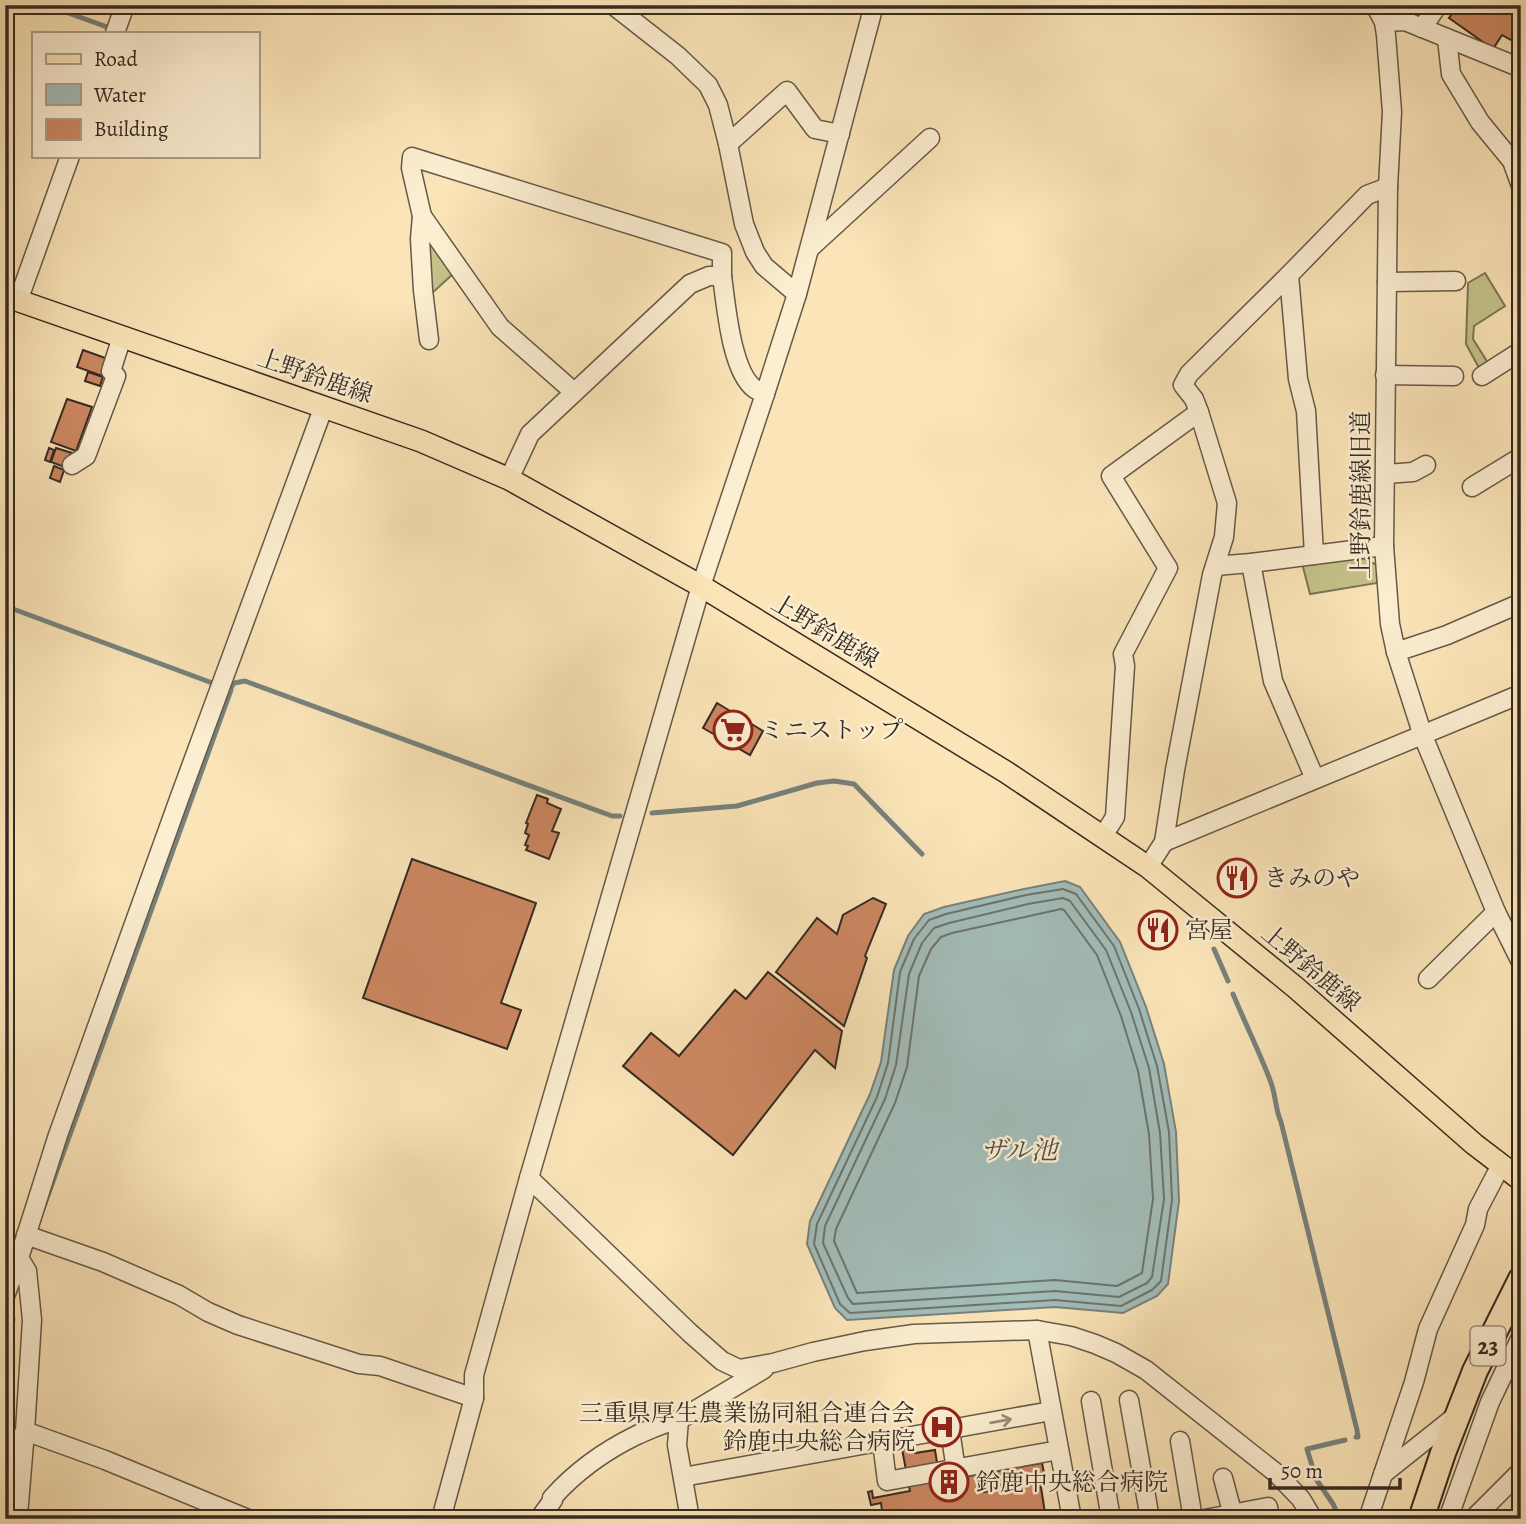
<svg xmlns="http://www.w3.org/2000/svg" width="1526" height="1524" viewBox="0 0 1526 1524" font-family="Alegreya,'Noto Serif JP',serif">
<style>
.green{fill:#c5c28a;stroke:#7d7656;stroke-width:2}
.water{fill:#a3bdb9;stroke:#77827d;stroke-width:2}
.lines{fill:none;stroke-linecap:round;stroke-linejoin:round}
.shore{stroke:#6c746e;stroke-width:2}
.stream{stroke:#77827d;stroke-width:5}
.building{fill:#cd8862;stroke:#352a23;stroke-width:2}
.minor-casing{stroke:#665948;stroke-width:21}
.major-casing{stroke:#352a23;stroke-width:24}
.highway-casing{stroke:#352a23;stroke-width:28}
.minor{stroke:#fceed1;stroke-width:18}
.major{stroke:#fbe5b8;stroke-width:21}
.highway{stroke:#fbe5b8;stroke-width:24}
.oneway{stroke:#988c7a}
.labels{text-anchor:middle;stroke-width:5;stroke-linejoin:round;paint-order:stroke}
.shield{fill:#fceed1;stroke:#716557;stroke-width:2}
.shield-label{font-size:23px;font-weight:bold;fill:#352a23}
.street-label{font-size:24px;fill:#352a23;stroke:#fceed1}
.poi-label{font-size:24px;fill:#352a23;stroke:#fceed1;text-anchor:start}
.water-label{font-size:26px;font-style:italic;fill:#504f48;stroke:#fceed1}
</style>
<rect width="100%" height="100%" fill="#fbe5b8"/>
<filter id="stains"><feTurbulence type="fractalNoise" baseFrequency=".00286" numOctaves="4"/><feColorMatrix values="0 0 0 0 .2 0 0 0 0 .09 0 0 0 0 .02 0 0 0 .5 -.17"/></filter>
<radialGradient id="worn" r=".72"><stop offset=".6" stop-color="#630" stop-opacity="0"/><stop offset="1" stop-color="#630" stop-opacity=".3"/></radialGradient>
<g class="green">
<polygon points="433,243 454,273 429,296 425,249"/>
<polygon points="1485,273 1505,306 1474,326 1473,339 1488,363 1479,368 1466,344 1468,283"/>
<polygon points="1359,556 1377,565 1377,583 1310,594 1302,563"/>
</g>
<polygon class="water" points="1065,881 1080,887 1120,942 1146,1007 1164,1064 1176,1132 1179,1201 1168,1284 1157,1296 1123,1313 1055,1307 847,1320 835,1308 807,1244 810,1221 870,1094 881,1062 894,970 908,936 924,914 944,907 1024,889"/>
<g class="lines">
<g class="shore">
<polygon points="1063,889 1076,894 1114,946 1139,1009 1157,1066 1169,1132 1172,1200 1161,1281 1152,1290 1121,1306 1055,1300 850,1313 840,1304 814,1244 817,1224 877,1097 888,1063 900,972 914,939 929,920 946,914 1026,895"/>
<polygon points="1063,898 1070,901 1106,950 1131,1012 1149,1068 1160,1133 1164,1199 1152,1277 1147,1283 1119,1297 1055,1291 853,1304 848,1298 823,1243 825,1226 885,1099 896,1065 909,974 922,943 934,928 949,923 1028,904"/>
<polygon points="1061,909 1064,910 1097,955 1121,1016 1138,1071 1149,1134 1153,1199 1142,1273 1117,1286 1055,1280 857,1293 834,1241 836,1229 895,1103 907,1067 919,976 931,949 941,937 952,933"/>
</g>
<g class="stream">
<polyline points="46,5 110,28"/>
<polyline points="5,606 215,684"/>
<polyline points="230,689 234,683 245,681 612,816 620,816"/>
<polyline points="652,813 737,806 817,783 834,781 854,784 922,854"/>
<polyline points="1214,949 1228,981"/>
<path d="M1233,994C1245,1023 1259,1051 1270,1080C1276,1094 1275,1109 1281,1122L1357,1430L1358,1437H1356"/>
<polyline points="43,1209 231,690"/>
<polyline points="5,1347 13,1320"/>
<polyline points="1340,1519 1333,1504 1316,1479 1307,1449 1345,1440"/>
</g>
</g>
<g class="building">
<polygon points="1458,5 1521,5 1521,39 1515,35 1511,40 1502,35 1493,49 1449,18"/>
<polygon points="83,350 111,360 105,377 77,367"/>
<polygon points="88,372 103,377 100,386 85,381"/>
<polygon points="67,399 92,407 76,451 51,442"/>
<polygon points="49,448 54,450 50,462 45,460"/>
<polygon points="56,448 72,453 67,468 51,462"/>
<polygon points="54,466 64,470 60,482 50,478"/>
<polygon points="717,703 763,731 750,755 703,728"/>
<polygon points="537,795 548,799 547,803 561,809 552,831 559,833 549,859 526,850 528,846 525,845 529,835 525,833 528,824 526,823"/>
<polygon points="412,859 536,903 501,1003 521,1010 507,1049 363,998"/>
<polygon points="873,898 886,904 865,956 867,958 844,1026 776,972 817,918 837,934 843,915"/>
<polygon points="768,972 842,1031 835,1068 815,1050 733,1155 623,1066 651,1033 679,1056 735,990 746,999"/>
<polygon points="914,1447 915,1453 935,1450 940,1481 1042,1463 1044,1473 983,1483 984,1492 995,1490 995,1485 1006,1484 1008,1486 1040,1481 1046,1519 868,1519 867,1513 882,1510 881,1503 871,1505 868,1492 872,1491 873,1498 910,1491 902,1449"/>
</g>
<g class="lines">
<defs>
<g id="minor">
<polyline points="613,5 678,56 708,85 718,105 728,144 744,224 755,252 764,266 797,294"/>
<polyline points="1375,5 1384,22 1386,35 1392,112 1388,187 1384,546 1390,624 1396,652 1423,736 1496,912 1521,962"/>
<polyline points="1384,22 1405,21 1521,68"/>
<polyline points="1422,28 1438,5"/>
<polyline points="115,33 125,5"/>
<polyline points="1447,39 1451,74 1480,122 1512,161 1521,186"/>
<polyline points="728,144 787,91 815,129 840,134"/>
<polyline points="422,216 500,327 574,392"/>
<polyline points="810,248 930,138"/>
<polyline points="1289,275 1298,379 1306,411 1314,555"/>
<path d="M722,276C726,304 731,372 755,389C758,391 762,392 765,394"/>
<polyline points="1387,282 1456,281"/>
<polyline points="18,301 70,156"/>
<polyline points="429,340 423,290 420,239 422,216 411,168 412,157 722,253 722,276 709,276 690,284 530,434 509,479"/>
<polyline points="1385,375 1454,376"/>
<polyline points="1482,376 1521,351"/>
<polyline points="72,465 86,456 116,376 111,371 122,337"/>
<polyline points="1386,474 1413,472 1426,465"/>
<polyline points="1472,487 1521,457"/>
<polyline points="1251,563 1273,681 1315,779"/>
<polyline points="1215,566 1251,563 1384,546"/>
<polyline points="1396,652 1447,635 1521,603"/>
<polyline points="1103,836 1115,817 1125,666 1123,654 1168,568 1111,476 1199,412"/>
<polyline points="1164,842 1521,694"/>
<polyline points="1148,867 1164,842 1175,770 1212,575 1224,537 1227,503 1199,412 1194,399 1183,385 1189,374 1289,275 1367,195 1388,187"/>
<polyline points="1428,979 1496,912"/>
<polyline points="529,1178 690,1333 722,1361 739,1369 773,1363 813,1352 865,1341 914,1334 1037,1330 1071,1336 1095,1344 1116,1353 1146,1370 1276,1473 1301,1499 1313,1519"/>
<polyline points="26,1235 103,1262 179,1295 208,1312 238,1325 359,1364 380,1366 474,1398"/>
<polyline points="5,1296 19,1258"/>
<polyline points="1037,1330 1072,1519"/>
<polyline points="1129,1400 1150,1519"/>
<polyline points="1091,1401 1111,1519"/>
<polyline points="950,1430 956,1470"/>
<polyline points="25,1431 105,1460 248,1519"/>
<polyline points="5,1435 24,1443"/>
<polyline points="1180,1441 1193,1519"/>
<polyline points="882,1442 887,1481 1059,1450"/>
<polyline points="1383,1474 1457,1415"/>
<polyline points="683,1477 1051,1411"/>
<polyline points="1223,1478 1234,1519"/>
<polyline points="17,1519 19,1504 25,1431 32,1320 27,1271 19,1258 58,1135 179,799 324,406"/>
<polyline points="441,1519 474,1398 474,1375 529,1178 701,586 765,394 797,294 874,5"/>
<path d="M539,1519L553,1500L552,1498C577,1470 604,1451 637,1435C651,1429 663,1423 679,1420"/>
<polyline points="690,1519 677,1445 679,1420 764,1369"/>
<polyline points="1205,1519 1268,1507 1270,1519"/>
<polyline points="1368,1519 1414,1382 1428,1329 1475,1225 1478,1209 1501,1165"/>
<polyline points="1448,1519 1490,1402 1521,1337"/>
<polyline points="1473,1519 1521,1471"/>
</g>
<polyline id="major" points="5,296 421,441 509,479 701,586 1006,772 1148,867 1295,987 1474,1144 1521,1180"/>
<polyline id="highway" points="1421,1519 1443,1453 1475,1371 1521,1279"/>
</defs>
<use href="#minor" class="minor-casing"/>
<use href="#major" class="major-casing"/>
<use href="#highway" class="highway-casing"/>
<use href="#minor" class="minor"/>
<use href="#major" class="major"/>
<use href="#highway" class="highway"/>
</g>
<defs><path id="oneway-shaft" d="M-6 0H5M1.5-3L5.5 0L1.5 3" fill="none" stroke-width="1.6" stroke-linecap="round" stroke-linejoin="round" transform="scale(1.75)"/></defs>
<use class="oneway" href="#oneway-shaft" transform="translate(1001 1421) rotate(-10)"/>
<defs>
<symbol id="supermarket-ring" viewBox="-11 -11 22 22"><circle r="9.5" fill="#fceed1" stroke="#8f2418" stroke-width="1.5"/><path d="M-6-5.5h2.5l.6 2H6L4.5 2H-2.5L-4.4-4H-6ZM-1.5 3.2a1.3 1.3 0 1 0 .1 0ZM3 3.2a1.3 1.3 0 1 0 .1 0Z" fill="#8f2418"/></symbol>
<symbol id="restaurant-ring" viewBox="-11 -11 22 22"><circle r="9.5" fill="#fceed1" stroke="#8f2418" stroke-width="1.5"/><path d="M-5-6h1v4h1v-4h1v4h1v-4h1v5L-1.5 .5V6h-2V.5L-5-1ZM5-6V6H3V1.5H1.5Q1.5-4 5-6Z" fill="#8f2418"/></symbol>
<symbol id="hospital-ring" viewBox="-11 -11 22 22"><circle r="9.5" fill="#fceed1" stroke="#8f2418" stroke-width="1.5"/><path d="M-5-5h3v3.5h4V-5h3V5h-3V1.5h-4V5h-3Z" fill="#8f2418"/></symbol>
<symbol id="building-ring" viewBox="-11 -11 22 22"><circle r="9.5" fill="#fceed1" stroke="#8f2418" stroke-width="1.5"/><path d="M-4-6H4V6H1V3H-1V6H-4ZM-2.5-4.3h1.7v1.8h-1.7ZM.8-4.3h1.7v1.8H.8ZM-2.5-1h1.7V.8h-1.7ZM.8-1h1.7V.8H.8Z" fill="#8f2418"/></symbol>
</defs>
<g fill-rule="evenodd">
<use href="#supermarket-ring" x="711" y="708" width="44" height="44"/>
<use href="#restaurant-ring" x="1215" y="856" width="44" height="44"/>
<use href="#restaurant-ring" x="1136" y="908" width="44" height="44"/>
<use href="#hospital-ring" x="920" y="1405" width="44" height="44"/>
<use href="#building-ring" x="927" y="1460" width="44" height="44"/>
</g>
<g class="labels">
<rect class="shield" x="1470.5" y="1326.5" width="35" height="39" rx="5"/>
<g class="shield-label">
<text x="1488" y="1354">23</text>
</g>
<g class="street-label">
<text transform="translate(315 376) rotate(19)" y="8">上野鈴鹿線</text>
<text transform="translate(1361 495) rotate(-90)" y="8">上野鈴鹿線旧道</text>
<text transform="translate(825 631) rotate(31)" y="8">上野鈴鹿線</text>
<text transform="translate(1311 968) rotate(40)" y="8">上野鈴鹿線</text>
</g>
<g class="poi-label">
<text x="760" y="738">ミニストップ</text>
<text x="1264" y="886">きみのや</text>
<text x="1185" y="938">宮屋</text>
<text x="915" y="1421" text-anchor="end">三重県厚生農業協同組合連合会<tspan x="915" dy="28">鈴鹿中央総合病院</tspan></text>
<text x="976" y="1490">鈴鹿中央総合病院</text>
</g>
<g class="water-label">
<text x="1019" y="1159">ザル池</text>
</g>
</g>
<rect width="1526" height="1524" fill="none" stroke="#fbe5b8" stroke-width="28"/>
<rect x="7" y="7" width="1512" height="1510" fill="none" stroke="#352a23" stroke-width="3.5"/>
<rect x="14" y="14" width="1498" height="1496" fill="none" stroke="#352a23" stroke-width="2"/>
<rect x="32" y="32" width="228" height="126" fill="#fceed1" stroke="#aca08b" stroke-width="2"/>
<rect x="46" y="54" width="35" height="10" fill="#fbe5b8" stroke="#aca08b" stroke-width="2"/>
<text x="94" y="66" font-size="21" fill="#352a23">Road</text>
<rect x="46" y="84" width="35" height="21" fill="#a3bdb9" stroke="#aca08b" stroke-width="2"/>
<text x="94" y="102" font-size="21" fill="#352a23">Water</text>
<rect x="46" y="119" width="35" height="21" fill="#cd8862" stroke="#aca08b" stroke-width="2"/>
<text x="94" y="136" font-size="21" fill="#352a23">Building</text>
<path d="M1270 1478v10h130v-10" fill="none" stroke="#352a23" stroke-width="3.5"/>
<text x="1281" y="1478" font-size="21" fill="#352a23" stroke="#fceed1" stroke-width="5" paint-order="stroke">50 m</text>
<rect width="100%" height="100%" filter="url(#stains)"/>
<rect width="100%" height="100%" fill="url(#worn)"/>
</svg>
